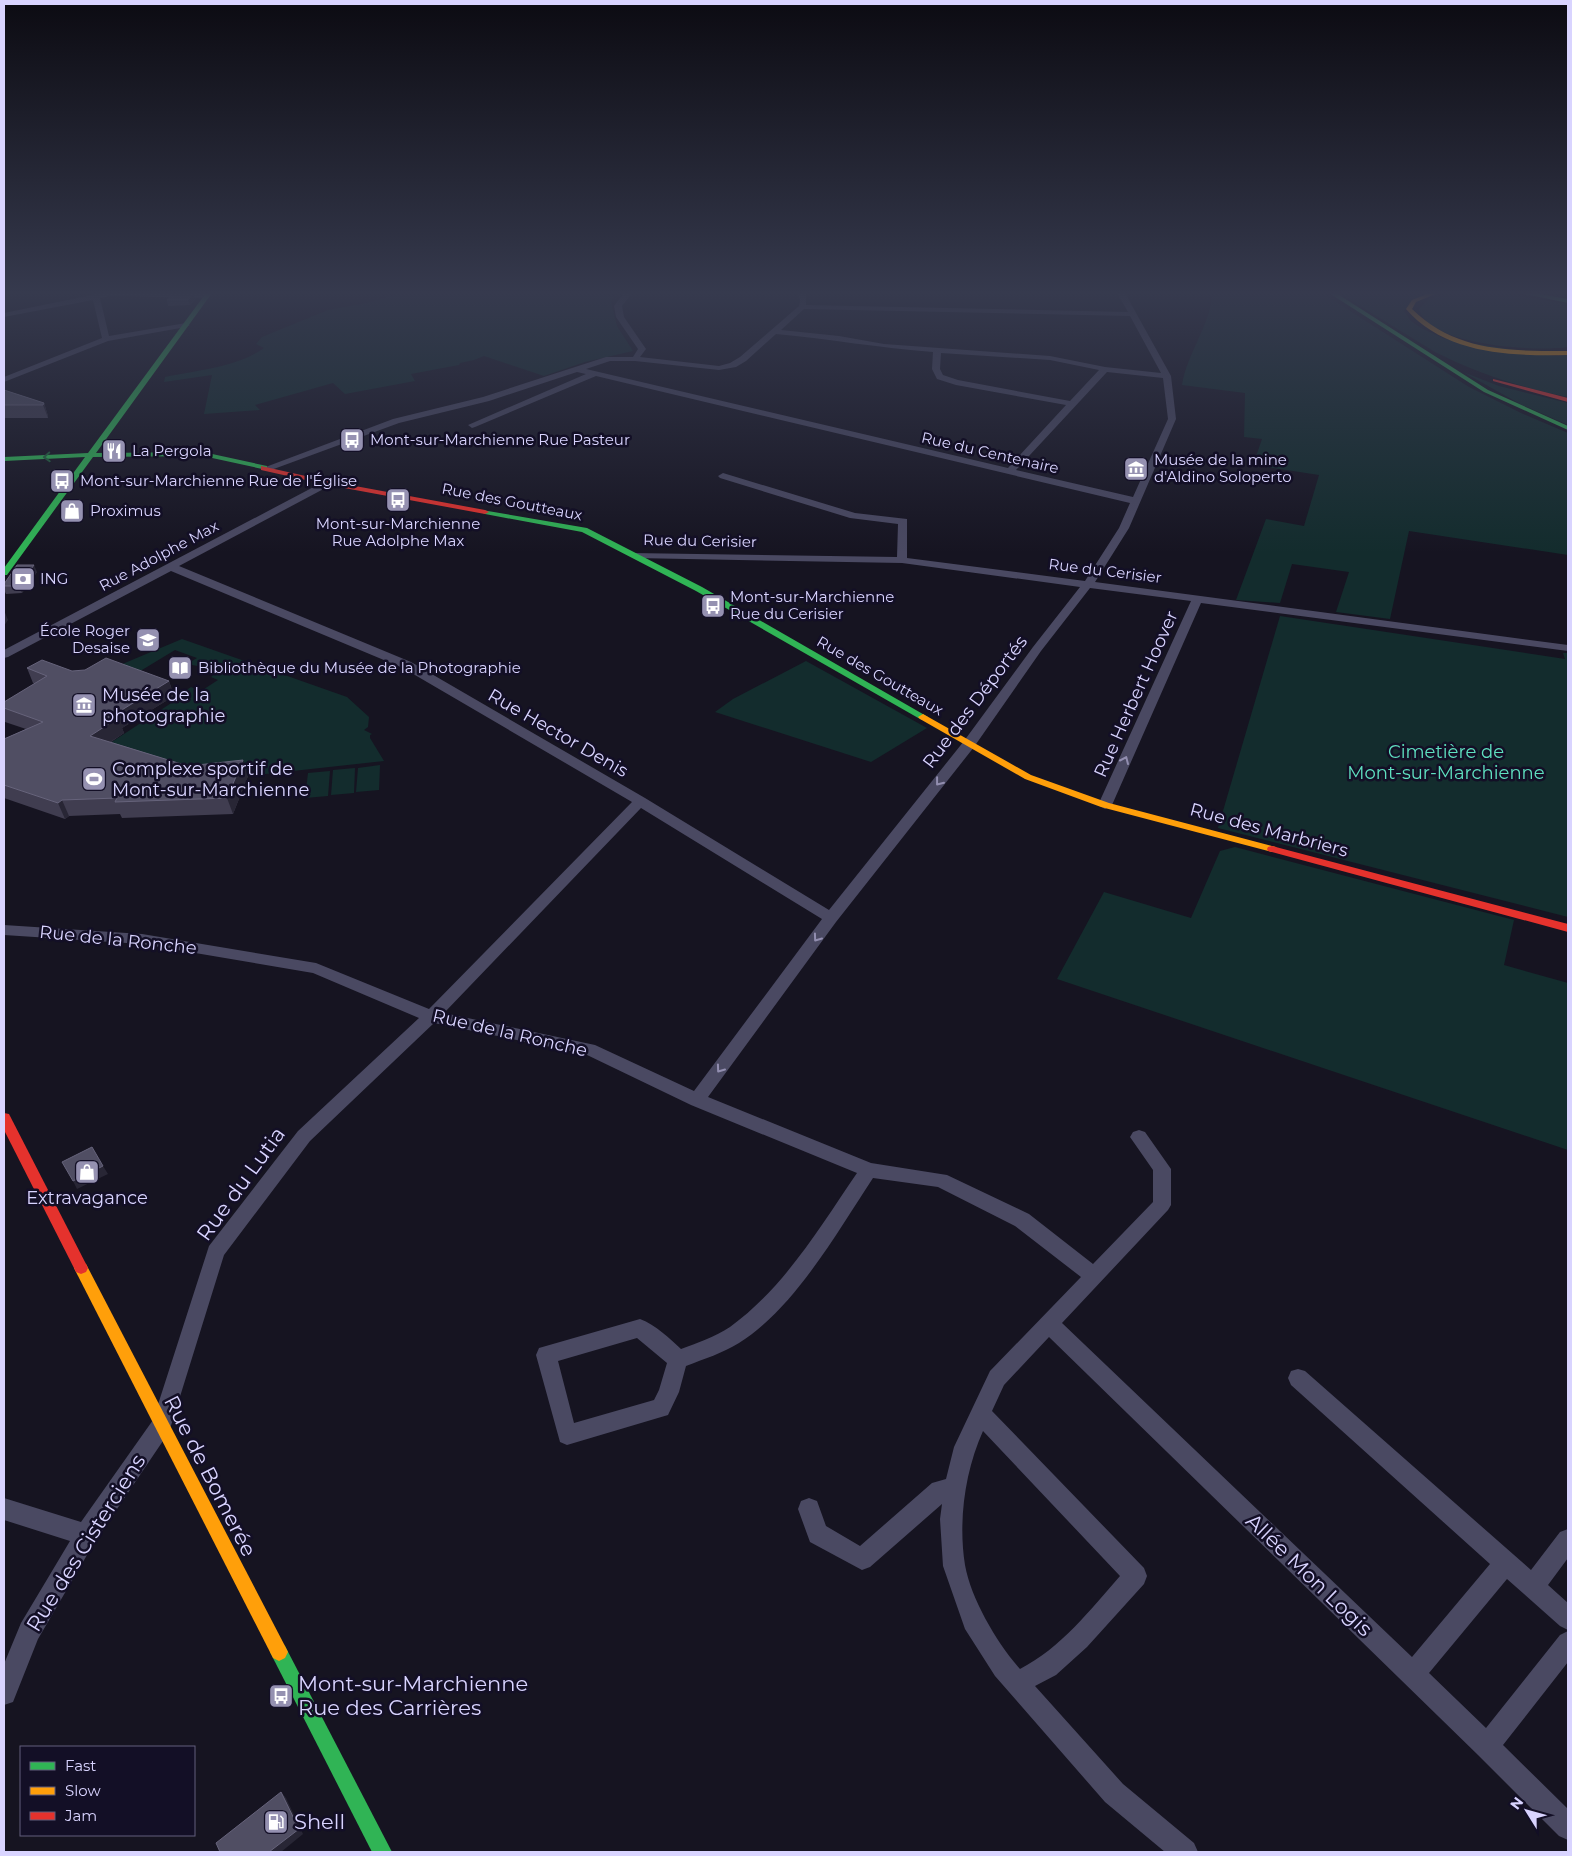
<svg xmlns="http://www.w3.org/2000/svg" width="1572" height="1856" viewBox="0 0 1572 1856" font-family="Montserrat,sans-serif">
<style>
.green{fill:#132c2d}
.lines{fill:none;stroke-linecap:round;stroke-linejoin:round}
.street{fill:#4a4962;fill-rule:evenodd}
.fast{fill:#30b455;fill-rule:evenodd}
.slow{fill:#ff9f0a;fill-rule:evenodd}
.jam{fill:#e5322d;fill-rule:evenodd}
.wall{fill:#403d50}
.shaded-wall{fill:#282635}
.building{fill:#504e63;stroke:#66637b}
.oneway{stroke:#22623e}
.oneway2{stroke:#928eb0}
.labels{text-anchor:middle;stroke-width:5;stroke-linejoin:round;paint-order:stroke}
.far-poi-label{font-size:15px;fill:#d9d4ff;stroke:#130f26;text-anchor:start}
.far-street-label{font-size:15px;fill:#d9d4ff;stroke:#130f26}
.street-label{font-size:18px;fill:#d9d4ff;stroke:#130f26}
.poi-label{font-size:18px;fill:#d9d4ff;stroke:#130f26;text-anchor:start}
.park-label{font-size:18px;fill:#5fe0c0;stroke:#130f26}
.near-street-label{font-size:21px;fill:#d9d4ff;stroke:#130f26}
.near-poi-label{font-size:21px;fill:#d9d4ff;stroke:#130f26;text-anchor:start}
</style>
<rect width="100%" height="100%" fill="#161421"/>
<g class="green">
<path d="M401,293H595L614,297L611,302L617,326L633,351L585,362L544,376L484,356L474,360L460,363L459,365L411,374L415,381L345,394L333,383L255,405L260,410L204,414L212,375L164,382L165,377C198,370 236,368 264,348L256,344L262,337L328,310L367,303Z"/>
<path d="M1208,293H1322L1469,387L1521,413L1568,433V555L1409,531L1390,619L1336,612L1349,572L1292,564L1280,603L1236,600L1266,519L1304,526L1319,475L1253,465L1262,439L1244,437L1245,393L1182,385C1187,354 1208,329 1212,297Z"/>
<path d="M1339,293H1422L1404,311L1411,321L1421,328L1445,339L1556,356L1568,355V397C1522,388 1477,373 1435,352Z"/>
<path d="M1452,293L1507,294L1568,304V347C1537,352 1429,346 1419,309L1429,299Z"/>
<polygon points="1463,372 1499,386 1568,403 1568,425 1522,405"/>
<polygon points="1280,616 1565,659 1563,653 1568,653 1568,917 1218,828"/>
<polygon points="182,639 347,697 369,717 368,727 364,730 372,734 370,735 370,738 384,761 247,776 98,751 179,698 176,697 191,687 201,691 218,680 211,677 219,670 187,664 197,658 175,650 137,673 168,685 89,678"/>
<polygon points="806,661 927,728 871,762 715,712 733,699"/>
<polygon points="380,765 379,790 356,792 358,768"/>
<polygon points="355,768 354,793 331,795 333,770"/>
<polygon points="330,771 328,796 305,798 308,773"/>
<polygon points="1235,847 1514,920 1504,965 1568,983 1568,1150 1057,979 1104,892 1191,918 1220,851"/>
</g>
<g class="lines">
<g class="street">
<polygon points="91,293 207,294 211,296 207,298 110,296 100,298 109,336 186,323 190,325 186,327 108,341 4,382 4,377 102,338 93,300 4,317 4,313 92,295"/>
<path d="M624,293H632L622,306L624,317L646,349L640,357L719,366L730,363L740,357L799,306L800,301L798,293H806V305L1128,312L1117,293H1125L1171,376L1176,419L1129,528L1095,582L1568,645V651L1201,603L1112,805L1105,809L1098,805L1191,601L1090,588L1041,651L974,747L836,922L708,1097L871,1163L947,1175L1029,1214L1093,1264L1153,1202V1170L1130,1137L1133,1132L1139,1130L1145,1132L1171,1169V1205L1168,1210L1062,1323L1412,1657L1490,1564L1291,1385L1288,1378L1291,1371L1298,1369L1305,1371L1531,1570L1560,1532L1568,1529V1558L1548,1585L1568,1603V1630L1560,1626L1507,1579L1429,1673L1486,1728L1560,1635L1568,1631V1662L1503,1745L1568,1809V1840L1559,1836L1478,1755L1049,1337L1004,1385L992,1411L1144,1568L1147,1576L1144,1584L1087,1647L1056,1675L1035,1686L1123,1784L1194,1843L1198,1852H1165L1105,1802L995,1676L965,1629L943,1566L940,1519L942,1504L870,1567L862,1570L810,1542L798,1509L801,1501L809,1498L817,1501L826,1526L860,1546L932,1483L946,1479L954,1447L990,1371L1081,1277L1015,1226L938,1187L873,1178C838,1231 794,1309 739,1343C723,1353 704,1359 686,1366L679,1392L668,1415L567,1445L560,1442L536,1355L539,1348L640,1319C656,1325 669,1338 681,1349C697,1343 715,1337 730,1327C784,1288 820,1227 857,1173L691,1105L585,1054L434,1023L310,1141L224,1255L169,1432L94,1543L38,1639L13,1702L4,1705V1664L21,1623L70,1541L4,1520V1498L81,1522L153,1420L209,1246L298,1131L419,1018L313,973L142,944L4,935V925L142,934L316,963L429,1009L632,802L403,668L171,571L8,657L4,658V650L325,481H331V485L179,566L411,662L645,798L829,910L964,741L1033,647L1080,587L902,563L635,558L630,555L631,553L897,557L898,524L850,518L720,478L718,476L723,473L855,513L907,519V558L1085,581L1119,528L1130,503L596,376L475,427L472,428L468,425L586,374L577,372L489,401L399,423L271,470L268,471L263,468L393,419L483,397L606,357H633L638,349L616,317L614,306ZM804,309L1130,316L1161,373L1105,367L1050,356L884,344L839,336L781,330ZM776,334C829,339 880,348 933,352L932,369L937,379L956,385L1066,405L1008,468L586,369L610,361H635L719,370L736,367L746,361ZM941,353L1050,360L1099,370L1070,401L958,380L943,375L940,369ZM1107,372L1163,378L1168,419L1133,497L1016,470ZM641,808L822,919L694,1091L595,1045L444,1013ZM637,1338L667,1363L659,1390L654,1400L574,1423L558,1361ZM983,1431L1120,1576C1090,1610 1061,1648 1020,1669C997,1643 971,1599 965,1565C958,1521 965,1471 983,1431Z"/>
</g>
<g class="fast">
<polygon points="206,293 212,293 96,453 203,452 267,466 267,470 203,456 93,457 7,575 4,575 4,568 85,457 4,461 4,457 88,453"/>
<polygon points="1329,293 1336,293 1488,390 1568,426 1568,430 1484,392"/>
<polygon points="1520,293 1534,293 1568,299 1568,303"/>
<polygon points="482,510 587,528 702,587 928,717 923,720 920,719 696,591 582,532 485,514 481,512"/>
<polygon points="279,1643 285,1646 392,1852 372,1852 273,1658 270,1652 273,1646"/>
</g>
<g class="slow">
<path d="M1429,293H1438L1416,302L1412,309C1456,352 1510,351 1568,351V355C1512,356 1446,355 1406,309L1412,300Z"/>
<polygon points="923,714 1031,775 1109,803 1276,847 1277,849 1272,852 1101,807 1025,779 920,719 918,717"/>
<polygon points="81,1262 86,1264 285,1646 288,1652 285,1658 279,1661 273,1658 76,1272 74,1268 76,1264"/>
</g>
<g class="jam">
<polygon points="1493,379 1568,398 1568,402 1493,381"/>
<polygon points="261,466 328,481 485,510 489,512 485,514 328,485 261,470"/>
<polygon points="1272,846 1568,924 1568,932 1268,851 1267,849 1268,847"/>
<polygon points="4,1113 9,1114 86,1264 88,1268 86,1272 81,1274 76,1272 4,1130"/>
</g>
</g>
<g class="wall">
<polygon points="193,294 195,300 190,305 168,306 167,300"/>
<polygon points="4,390 44,403 48,416 48,418 4,418"/>
<polygon points="37,572 22,593 6,594 4,590 4,584"/>
<polygon points="27,668 72,671 169,681 174,696 122,728 124,733 111,742 188,766 248,776 233,814 122,818 120,814 69,816 65,819 4,798 4,739 26,729 5,722 4,720 4,702 35,684 33,683"/>
</g>
<g class="shaded-wall">
<polygon points="193,294 195,300 190,305 188,300"/>
<polygon points="44,403 48,416 48,418 43,405"/>
<polygon points="34,565 37,572 22,593 19,586"/>
<polygon points="4,610 8,620 4,626"/>
<polygon points="169,681 174,696 122,728 124,733 96,751 90,736 112,716"/>
<polygon points="243,760 248,776 233,814 227,798"/>
<polygon points="62,800 69,816 65,819 58,803"/>
<polygon points="103,1166 108,1174 77,1189 73,1181"/>
<polygon points="281,1792 286,1798 303,1834 281,1852 269,1852"/>
</g>
<g class="building">
<polygon points="173,293 193,294 188,300 167,300"/>
<polygon points="4,390 44,403 43,405 4,405"/>
<polygon points="17,565 34,565 19,586 4,586 4,584"/>
<polygon points="106,658 169,681 112,716 118,718 90,736 188,766 243,760 227,798 115,802 117,798 62,800 58,803 4,785 4,739 43,722 4,708 4,702 47,676 27,668 42,660 72,671 85,670"/>
<polygon points="92,1147 103,1166 73,1181 62,1162"/>
<polygon points="281,1792 299,1829 269,1852 220,1852 216,1843"/>
</g>
<defs><path id="oneway-chevron" d="M-2-3.5L2.5 0L-2 3.5" fill="none" stroke-width="1.6" stroke-linecap="round" stroke-linejoin="round" transform="scale(1.25)"/></defs>
<use class="oneway" href="#oneway-chevron" transform="translate(47 457) rotate(177)"/>
<g class="oneway2">
<use href="#oneway-chevron" transform="translate(1125 760) rotate(-66)"/>
<use href="#oneway-chevron" transform="translate(939 782) rotate(128)"/>
<use href="#oneway-chevron" transform="translate(817 938) rotate(126)"/>
<use href="#oneway-chevron" transform="translate(720 1069) rotate(126)"/>
</g>
<linearGradient id="sky" x2="0" y2="1"><stop stop-color="#0c0b12"/><stop offset="0.53" stop-color="#363a4e"/><stop offset="1" stop-color="#363a4e" stop-opacity="0"/></linearGradient>
<rect width="1572" height="553" fill="url(#sky)"/>
<defs>
<symbol id="bus-square" viewBox="-11 -11 22 22"><rect x="-9" y="-9" width="18" height="18" rx="4" fill="#9591b1" stroke="#130f26"/><path d="M-5-6H5V4H4V6H2V4H-2V6H-4V4H-5ZM-3.5-4V0h7V-4ZM-3.5 1.2v1.5H-2V1.2ZM2 1.2v1.5H3.5V1.2Z" fill="#fff"/></symbol>
<symbol id="restaurant-square" viewBox="-11 -11 22 22"><rect x="-9" y="-9" width="18" height="18" rx="4" fill="#9591b1" stroke="#130f26"/><path d="M-5-6h1v4h1v-4h1v4h1v-4h1v5L-1.5 .5V6h-2V.5L-5-1ZM5-6V6H3V1.5H1.5Q1.5-4 5-6Z" fill="#fff"/></symbol>
<symbol id="museum-square" viewBox="-11 -11 22 22"><rect x="-9" y="-9" width="18" height="18" rx="4" fill="#9591b1" stroke="#130f26"/><path d="M0-6L6-3V-2H-6V-3ZM-5-1h2V3h-2ZM-1-1h2V3h-2ZM3-1h2V3H3ZM-6 4H6V6H-6Z" fill="#fff"/></symbol>
<symbol id="shop-square" viewBox="-11 -11 22 22"><rect x="-9" y="-9" width="18" height="18" rx="4" fill="#9591b1" stroke="#130f26"/><path d="M-5-2.5h2.3a2.7 3.5 0 0 1 5.4 0H5L5.5 6h-11ZM-1.5-2.5h3a1.5 2.3 0 0 0-3 0Z" fill="#fff"/></symbol>
<symbol id="bank-square" viewBox="-11 -11 22 22"><rect x="-9" y="-9" width="18" height="18" rx="4" fill="#9591b1" stroke="#130f26"/><path d="M-6-4H6V4H-6ZM0-2.3a2.3 2.3 0 1 0 0 4.6a2.3 2.3 0 1 0 0-4.6Z" fill="#fff"/></symbol>
<symbol id="school-square" viewBox="-11 -11 22 22"><rect x="-9" y="-9" width="18" height="18" rx="4" fill="#9591b1" stroke="#130f26"/><path d="M0-5L7-2L0 1L-7-2ZM-4 1L0 2.5L4 1V4Q0 6-4 4Z" fill="#fff"/></symbol>
<symbol id="library-square" viewBox="-11 -11 22 22"><rect x="-9" y="-9" width="18" height="18" rx="4" fill="#9591b1" stroke="#130f26"/><path d="M-6-4Q-3-5.5-.7-3.5V5Q-3 3-6 4ZM6-4Q3-5.5 .7-3.5V5Q3 3 6 4Z" fill="#fff"/></symbol>
<symbol id="stadium-square" viewBox="-11 -11 22 22"><rect x="-9" y="-9" width="18" height="18" rx="4" fill="#9591b1" stroke="#130f26"/><path d="M0-5a6.5 5 0 1 0 0 10a6.5 5 0 1 0 0-10ZM-3.5-1.8h7v3.6h-7Z" fill="#fff"/></symbol>
<symbol id="fuel-square" viewBox="-11 -11 22 22"><rect x="-9" y="-9" width="18" height="18" rx="4" fill="#9591b1" stroke="#130f26"/><path d="M-5.5-6h7V0h2V4h1.3V-2.5L3-4.5l.8-.8L6-3V5H2.5V1h-1V6h-7ZM-4.2-4.7v3.2H.2V-4.7Z" fill="#fff"/></symbol>
</defs>
<g fill-rule="evenodd">
<use href="#bus-square" x="338" y="426" width="28" height="28"/>
<use href="#restaurant-square" x="100" y="437" width="28" height="28"/>
<use href="#museum-square" x="1122" y="455" width="28" height="28"/>
<use href="#bus-square" x="48" y="467" width="28" height="28"/>
<use href="#bus-square" x="384" y="486" width="28" height="28"/>
<use href="#shop-square" x="58" y="497" width="28" height="28"/>
<use href="#bank-square" x="9" y="565" width="28" height="28"/>
<use href="#bus-square" x="699" y="592" width="28" height="28"/>
<use href="#school-square" x="134" y="626" width="28" height="28"/>
<use href="#library-square" x="166" y="654" width="28" height="28"/>
<use href="#museum-square" x="70" y="691" width="28" height="28"/>
<use href="#stadium-square" x="80" y="765" width="28" height="28"/>
<use href="#shop-square" x="73" y="1158" width="28" height="28"/>
<use href="#bus-square" x="267" y="1682" width="28" height="28"/>
<use href="#fuel-square" x="262" y="1808" width="28" height="28"/>
</g>
<g class="labels">
<g class="far-poi-label">
<text x="370" y="445">Mont-sur-Marchienne Rue Pasteur</text>
<text x="132" y="456">La Pergola</text>
<text x="1154" y="465">Musée de la mine<tspan x="1154" dy="17">d'Aldino Soloperto</tspan></text>
<text x="80" y="486">Mont-sur-Marchienne Rue de l'Église</text>
<text x="90" y="516">Proximus</text>
<text x="398" y="529" text-anchor="middle">Mont-sur-Marchienne<tspan x="398" dy="17">Rue Adolphe Max</tspan></text>
<text x="40" y="584">ING</text>
<text x="730" y="602">Mont-sur-Marchienne<tspan x="730" dy="17">Rue du Cerisier</tspan></text>
<text x="130" y="636" text-anchor="end">École Roger<tspan x="130" dy="17">Desaise</tspan></text>
<text x="198" y="673">Bibliothèque du Musée de la Photographie</text>
</g>
<g class="far-street-label">
<text transform="translate(990 453) rotate(13)" y="5">Rue du Centenaire</text>
<text transform="translate(512 502) rotate(11)" y="5">Rue des Goutteaux</text>
<text transform="translate(700 541) rotate(1)" y="5">Rue du Cerisier</text>
<text transform="translate(159 556) rotate(-28)" y="5">Rue Adolphe Max</text>
<text transform="translate(1105 571) rotate(7)" y="5">Rue du Cerisier</text>
<text transform="translate(880 676) rotate(30)" y="5">Rue des Goutteaux</text>
</g>
<g class="street-label">
<text transform="translate(1136 694) rotate(-66)" y="6">Rue Herbert Hoover</text>
<text transform="translate(975 702) rotate(-53)" y="6">Rue des Déportés</text>
<text transform="translate(558 733) rotate(30)" y="6">Rue Hector Denis</text>
<text transform="translate(1269 830) rotate(15)" y="6">Rue des Marbriers</text>
<text transform="translate(118 940) rotate(6)" y="6">Rue de la Ronche</text>
<text transform="translate(510 1033) rotate(13)" y="6">Rue de la Ronche</text>
</g>
<g class="poi-label">
<text x="102" y="701">Musée de la<tspan x="102" dy="21">photographie</tspan></text>
<text x="112" y="775">Complexe sportif de<tspan x="112" dy="21">Mont-sur-Marchienne</tspan></text>
<text x="87" y="1204" text-anchor="middle">Extravagance</text>
</g>
<g class="park-label">
<text x="1446" y="758">Cimetière de<tspan x="1446" dy="21">Mont-sur-Marchienne</tspan></text>
</g>
<g class="near-street-label">
<text transform="translate(241 1184) rotate(-54)" y="7">Rue du Lutia</text>
<text transform="translate(210 1476) rotate(63)" y="7">Rue de Bomerée</text>
<text transform="translate(86 1543) rotate(-58)" y="7">Rue des Cisterciens</text>
<text transform="translate(1309 1575) rotate(44)" y="7">Allée Mon Logis</text>
</g>
<g class="near-poi-label">
<text x="298" y="1691">Mont-sur-Marchienne<tspan x="298" dy="24">Rue des Carrières</tspan></text>
<text x="294" y="1829">Shell</text>
</g>
</g>
<rect width="1572" height="1856" fill="none" stroke="#d9d4ff" stroke-width="10"/>
<rect x="20" y="1746" width="175" height="90" fill="#130f26" stroke="#625e7d"/>
<rect x="30" y="1762" width="25" height="8" fill="#30b455" stroke="#625e7d"/>
<text x="65" y="1771" font-size="15" fill="#d9d4ff">Fast</text>
<rect x="30" y="1787" width="25" height="8" fill="#ff9f0a" stroke="#625e7d"/>
<text x="65" y="1796" font-size="15" fill="#d9d4ff">Slow</text>
<rect x="30" y="1812" width="25" height="8" fill="#e5322d" stroke="#625e7d"/>
<text x="65" y="1821" font-size="15" fill="#d9d4ff">Jam</text>
<g transform="translate(1527 1811) rotate(307)" stroke="#130f26" stroke-width="4" paint-order="stroke">
<path d="M0-4L9 19L0 12L-9 19Z" fill="#d9d4ff"/>
<text y="-8" font-size="14" font-weight="bold" text-anchor="middle" fill="#d9d4ff">N</text>
</g>
</svg>
